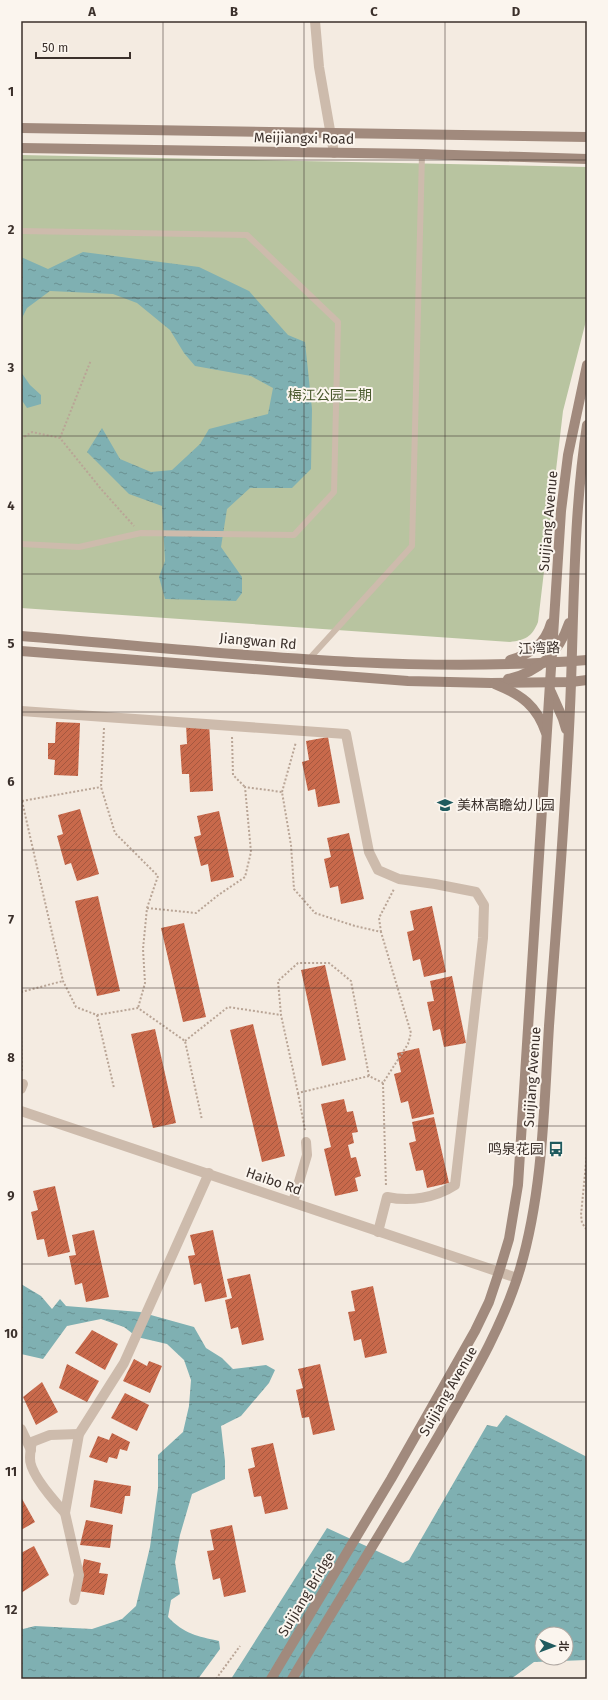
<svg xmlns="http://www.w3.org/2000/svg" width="608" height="1700" viewBox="0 0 608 1700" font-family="'Fira Sans','Noto Sans SC',sans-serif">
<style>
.green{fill:#b8c4a0}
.water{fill:url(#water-ripples);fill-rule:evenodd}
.building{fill:url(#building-hatch)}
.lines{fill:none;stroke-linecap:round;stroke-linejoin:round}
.path{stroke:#b9a596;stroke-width:2;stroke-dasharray:2 2;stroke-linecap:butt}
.service{stroke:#cdbbac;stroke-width:6}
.minor{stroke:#cdbbac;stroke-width:10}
.tertiary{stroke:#cdbbac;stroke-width:10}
.secondary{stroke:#a18a7d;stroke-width:10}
.grid{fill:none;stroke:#3b302b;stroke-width:1;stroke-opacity:0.55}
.labels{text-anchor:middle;stroke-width:4;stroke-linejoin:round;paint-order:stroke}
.street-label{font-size:14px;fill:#3b302b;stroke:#fbf5ee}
.park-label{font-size:14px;fill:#4a5a2e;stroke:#fbf5ee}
.poi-label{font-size:14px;fill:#3b302b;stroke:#fbf5ee;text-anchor:start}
.neatline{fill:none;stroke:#3b302b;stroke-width:1.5}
.grid-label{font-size:13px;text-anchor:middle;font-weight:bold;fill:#3b302b}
</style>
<defs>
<pattern id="water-ripples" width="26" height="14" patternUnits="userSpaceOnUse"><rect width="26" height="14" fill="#7fb0b2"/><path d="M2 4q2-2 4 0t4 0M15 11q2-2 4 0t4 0" fill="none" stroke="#699091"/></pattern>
<pattern id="building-hatch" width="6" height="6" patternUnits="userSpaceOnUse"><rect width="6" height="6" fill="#c8694b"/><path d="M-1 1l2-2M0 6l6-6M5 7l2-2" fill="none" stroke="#a4573f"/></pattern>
</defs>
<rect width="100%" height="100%" fill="#f4ebe1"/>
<path class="green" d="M21,155L587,167V317L563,411L538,622C532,637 525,640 510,642L21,608Z"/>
<g class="water">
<polygon points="83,252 199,267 249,291 288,335 305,342 312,409 311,469 292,488 250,488 227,509 221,547 242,577 242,593 236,601 165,599 159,577 165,561 162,506 129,494 87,452 102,428 120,459 151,472 172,470 200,444 209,429 268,414 273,388 251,376 195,366 184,353 170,330 137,303 113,294 50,291 27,308 21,320 21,257 48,269"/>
<polygon points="21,372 30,385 41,395 41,404 27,408 21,399"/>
<path d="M21,1284L41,1296L52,1309L60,1299L66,1306L140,1312L194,1327L206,1348L222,1358L233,1369L266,1365L275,1370L269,1383L241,1416L221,1426L225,1461V1479L192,1494L180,1535L175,1562L180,1594L171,1600L168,1617C184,1634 197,1636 219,1641L220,1649L198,1679H21V1627L23,1629L35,1626L92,1629L122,1619L136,1606L150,1547L158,1488V1455L183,1432L189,1406L191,1380L184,1360L167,1344L137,1337L124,1327L101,1319L67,1326L43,1359L21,1354Z"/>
<path d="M506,1415L587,1457V1660L534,1662L511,1679H231L327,1528L403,1563L409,1560L487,1425L497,1427ZM542,1634H566V1658H542Z"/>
</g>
<g class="building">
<polygon points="56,722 80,723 78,776 54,775 55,760 48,759 48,743 55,743"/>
<polygon points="209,723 213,791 190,792 189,774 182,774 180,745 187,744 186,724"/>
<polygon points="328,737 340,803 318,807 315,789 308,791 302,762 309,760 306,741"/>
<polygon points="80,809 99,874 77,881 71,863 65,865 57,836 63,834 58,815"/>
<polygon points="219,811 234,877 211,882 208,864 201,866 194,837 201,835 197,816"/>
<polygon points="349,833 364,899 341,904 338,886 330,888 324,859 331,857 327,838"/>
<polygon points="98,896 120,991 97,996 75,901"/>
<polygon points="432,906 446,972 424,977 420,959 413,961 407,932 414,930 410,911"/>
<polygon points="184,923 206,1017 183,1022 161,928"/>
<polygon points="325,965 346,1060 322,1066 301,970"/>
<polygon points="452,976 466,1043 444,1047 440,1029 433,1031 427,1002 434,1001 430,981"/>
<polygon points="253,1024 285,1156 262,1162 230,1030"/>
<polygon points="155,1029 176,1123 153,1128 131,1034"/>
<polygon points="419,1048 434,1114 412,1119 408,1101 401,1103 394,1074 401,1072 397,1053"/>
<polygon points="344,1099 347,1112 353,1111 358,1132 352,1133 354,1143 348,1145 351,1158 356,1157 361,1176 355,1178 358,1191 335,1196 324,1149 331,1147 321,1104"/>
<polygon points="434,1117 449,1183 427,1188 423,1170 416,1171 409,1143 416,1141 412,1122"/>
<polygon points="55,1186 70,1252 48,1257 44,1239 37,1240 31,1212 38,1210 33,1191"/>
<polygon points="94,1230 109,1297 86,1302 82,1283 75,1285 69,1256 76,1255 72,1235"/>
<polygon points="213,1230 227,1297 205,1302 201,1283 194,1285 188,1256 195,1255 190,1235"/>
<polygon points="250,1274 264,1340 242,1345 238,1327 231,1329 225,1300 232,1298 227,1279"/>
<polygon points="373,1286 387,1353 365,1358 361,1339 354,1341 348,1312 355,1311 351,1291"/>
<polygon points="92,1330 118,1344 105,1370 75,1353"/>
<polygon points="134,1359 147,1366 149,1361 162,1366 150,1393 123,1381"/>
<polygon points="67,1364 99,1381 87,1402 59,1388"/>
<polygon points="320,1364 335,1430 313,1435 309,1417 302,1418 296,1390 303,1388 298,1369"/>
<polygon points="42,1382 58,1412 36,1425 23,1397"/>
<polygon points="125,1393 149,1405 137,1431 111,1418"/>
<polygon points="112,1433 130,1442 127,1451 120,1449 117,1459 109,1457 107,1463 89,1457 98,1436 109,1440"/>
<polygon points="273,1443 288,1509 265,1514 261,1496 254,1497 248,1469 255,1467 251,1448"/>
<polygon points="94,1480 131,1486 130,1496 125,1496 122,1514 90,1507"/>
<polygon points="21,1497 35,1522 21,1530"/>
<polygon points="86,1520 113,1525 110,1548 80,1545"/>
<polygon points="232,1525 246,1592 224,1597 220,1578 213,1580 207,1551 214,1550 210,1530"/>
<polygon points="34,1546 49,1575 21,1593 21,1553"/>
<polygon points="84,1559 101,1563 99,1573 108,1574 104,1595 78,1591"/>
</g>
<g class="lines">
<g class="path">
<polyline points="60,438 91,360"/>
<polyline points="21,439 32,432 60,438 101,489 134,526"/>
<polyline points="104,728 101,787 115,833 158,876 147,908 143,949 145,983 138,1008"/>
<polyline points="232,737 233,775 245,787"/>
<polyline points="282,792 296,742"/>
<polyline points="22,801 63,981 76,1007 97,1015 138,1008 185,1041 202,1120"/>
<polyline points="22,801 101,787"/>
<polyline points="147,908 196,913 217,896 245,877 251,852 245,787 282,792 291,845 294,889 315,913 355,926 381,932 411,1033 408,1044 383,1083 386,1187"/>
<polyline points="381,932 379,918 394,889"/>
<polyline points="21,992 63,981"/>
<polyline points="97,1015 114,1088"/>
<polyline points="21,1033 22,1073"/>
<polyline points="185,1041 228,1007 281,1015"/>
<polyline points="369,1076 351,981 329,963 298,963 278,981 281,1015 298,1093 369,1076 383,1083"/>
<polyline points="298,1093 305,1130"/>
<polyline points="587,1153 581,1215 582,1223 587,1230"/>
<polyline points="216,1679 240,1646"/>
</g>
<g class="service">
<polyline points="21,231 247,235 338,322 334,492 294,535 141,533 79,547 21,544"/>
<polyline points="309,659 412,546 422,154"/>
</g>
<g class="minor">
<path d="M21,711L346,734L369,852L378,870L399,879L435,884L476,892L484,905L483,938L455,1185C435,1198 410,1202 387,1197L378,1232"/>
<polyline points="21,1089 23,1084"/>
<polyline points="293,1202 307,1155 306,1142"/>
<polyline points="21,1429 31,1450"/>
<path d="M65,1513C55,1502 29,1473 30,1458C30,1453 31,1447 32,1442L50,1435L79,1434"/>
<polyline points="74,1600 79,1575 65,1513 79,1434 124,1363 209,1173"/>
</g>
<g class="tertiary">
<polyline points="315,21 319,67 334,153"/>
<polyline points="21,1111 517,1278"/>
</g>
<g class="secondary">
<polyline points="21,128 587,137"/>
<polyline points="21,148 422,154 587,159"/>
<path d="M21,636C208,651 399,675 587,660"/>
<polyline points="21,651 408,681 491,683 571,682 587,680"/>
<path d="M510,660C530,654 545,645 551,623"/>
<path d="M508,679C540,672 559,653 569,623"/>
<path d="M495,684C522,695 537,706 546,733"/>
<polyline points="551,692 563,719 566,729"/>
<polyline points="271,1679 391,1479 475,1331 489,1302 499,1272 509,1239 518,1185 561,511 568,455 587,365"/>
<path d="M292,1679C341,1597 391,1517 439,1435C470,1381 502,1329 520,1269C543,1191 544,1107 549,1026C557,912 567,797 571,683C574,597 574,510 587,425"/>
</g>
</g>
<path class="grid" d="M163,21V1679M304,21V1679M445,21V1679M21,160H587M21,298H587M21,436H587M21,574H587M21,712H587M21,850H587M21,988H587M21,1126H587M21,1264H587M21,1402H587M21,1540H587"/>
<defs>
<symbol id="school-bare" viewBox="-9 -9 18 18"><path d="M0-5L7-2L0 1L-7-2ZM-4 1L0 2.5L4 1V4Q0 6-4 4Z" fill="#1f5a5e" stroke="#fbf5ee" stroke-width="2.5" paint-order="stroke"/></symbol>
<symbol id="bus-bare" viewBox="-9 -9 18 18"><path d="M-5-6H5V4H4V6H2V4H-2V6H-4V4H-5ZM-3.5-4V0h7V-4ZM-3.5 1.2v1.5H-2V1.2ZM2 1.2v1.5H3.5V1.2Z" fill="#1f5a5e" stroke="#fbf5ee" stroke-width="2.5" paint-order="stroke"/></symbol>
</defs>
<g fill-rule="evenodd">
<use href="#school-bare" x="434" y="794" width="22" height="22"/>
<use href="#bus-bare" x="545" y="1138" width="22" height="22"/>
</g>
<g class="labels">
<g class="street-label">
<text transform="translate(304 138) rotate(1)" y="5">Meijiangxi Road</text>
<text transform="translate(548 521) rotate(-85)" y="5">Suijiang Avenue</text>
<text transform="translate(258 641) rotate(5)" y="5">Jiangwan Rd</text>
<text transform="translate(539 648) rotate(-2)" y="5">江湾路</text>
<text transform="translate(532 1077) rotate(-86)" y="5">Suijiang Avenue</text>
<text transform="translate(274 1181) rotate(19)" y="5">Haibo Rd</text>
<text transform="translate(448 1391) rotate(-60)" y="5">Suijiang Avenue</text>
<text transform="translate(306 1594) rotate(-59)" y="5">Suijiang Bridge</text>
</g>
<g class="park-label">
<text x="330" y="400">梅江公园二期</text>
</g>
<g class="poi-label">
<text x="457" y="810">美林高瞻幼儿园</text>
<text x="544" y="1154" text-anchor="end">鸣泉花园</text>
</g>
</g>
<rect width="608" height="1700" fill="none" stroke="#fbf5ee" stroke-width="44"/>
<g transform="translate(554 1646) rotate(91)"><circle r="19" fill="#fbf5ee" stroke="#aea6a0"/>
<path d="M0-3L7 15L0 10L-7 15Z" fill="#1f5a5e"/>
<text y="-6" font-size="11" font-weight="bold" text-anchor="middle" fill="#3b302b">北</text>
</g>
<path d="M36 52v6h94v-6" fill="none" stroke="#3b302b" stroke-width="2"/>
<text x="42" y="52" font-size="12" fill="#3b302b" stroke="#fbf5ee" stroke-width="3" paint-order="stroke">50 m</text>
<rect x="22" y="22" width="564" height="1656" class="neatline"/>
<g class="grid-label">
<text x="92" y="16">A</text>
<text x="234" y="16">B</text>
<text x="374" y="16">C</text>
<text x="516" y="16">D</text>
<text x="11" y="96">1</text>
<text x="11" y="234">2</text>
<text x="11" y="372">3</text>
<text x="11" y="510">4</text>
<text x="11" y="648">5</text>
<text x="11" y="786">6</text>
<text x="11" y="924">7</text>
<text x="11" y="1062">8</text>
<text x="11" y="1200">9</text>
<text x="11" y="1338">10</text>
<text x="11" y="1476">11</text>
<text x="11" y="1614">12</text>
</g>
</svg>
